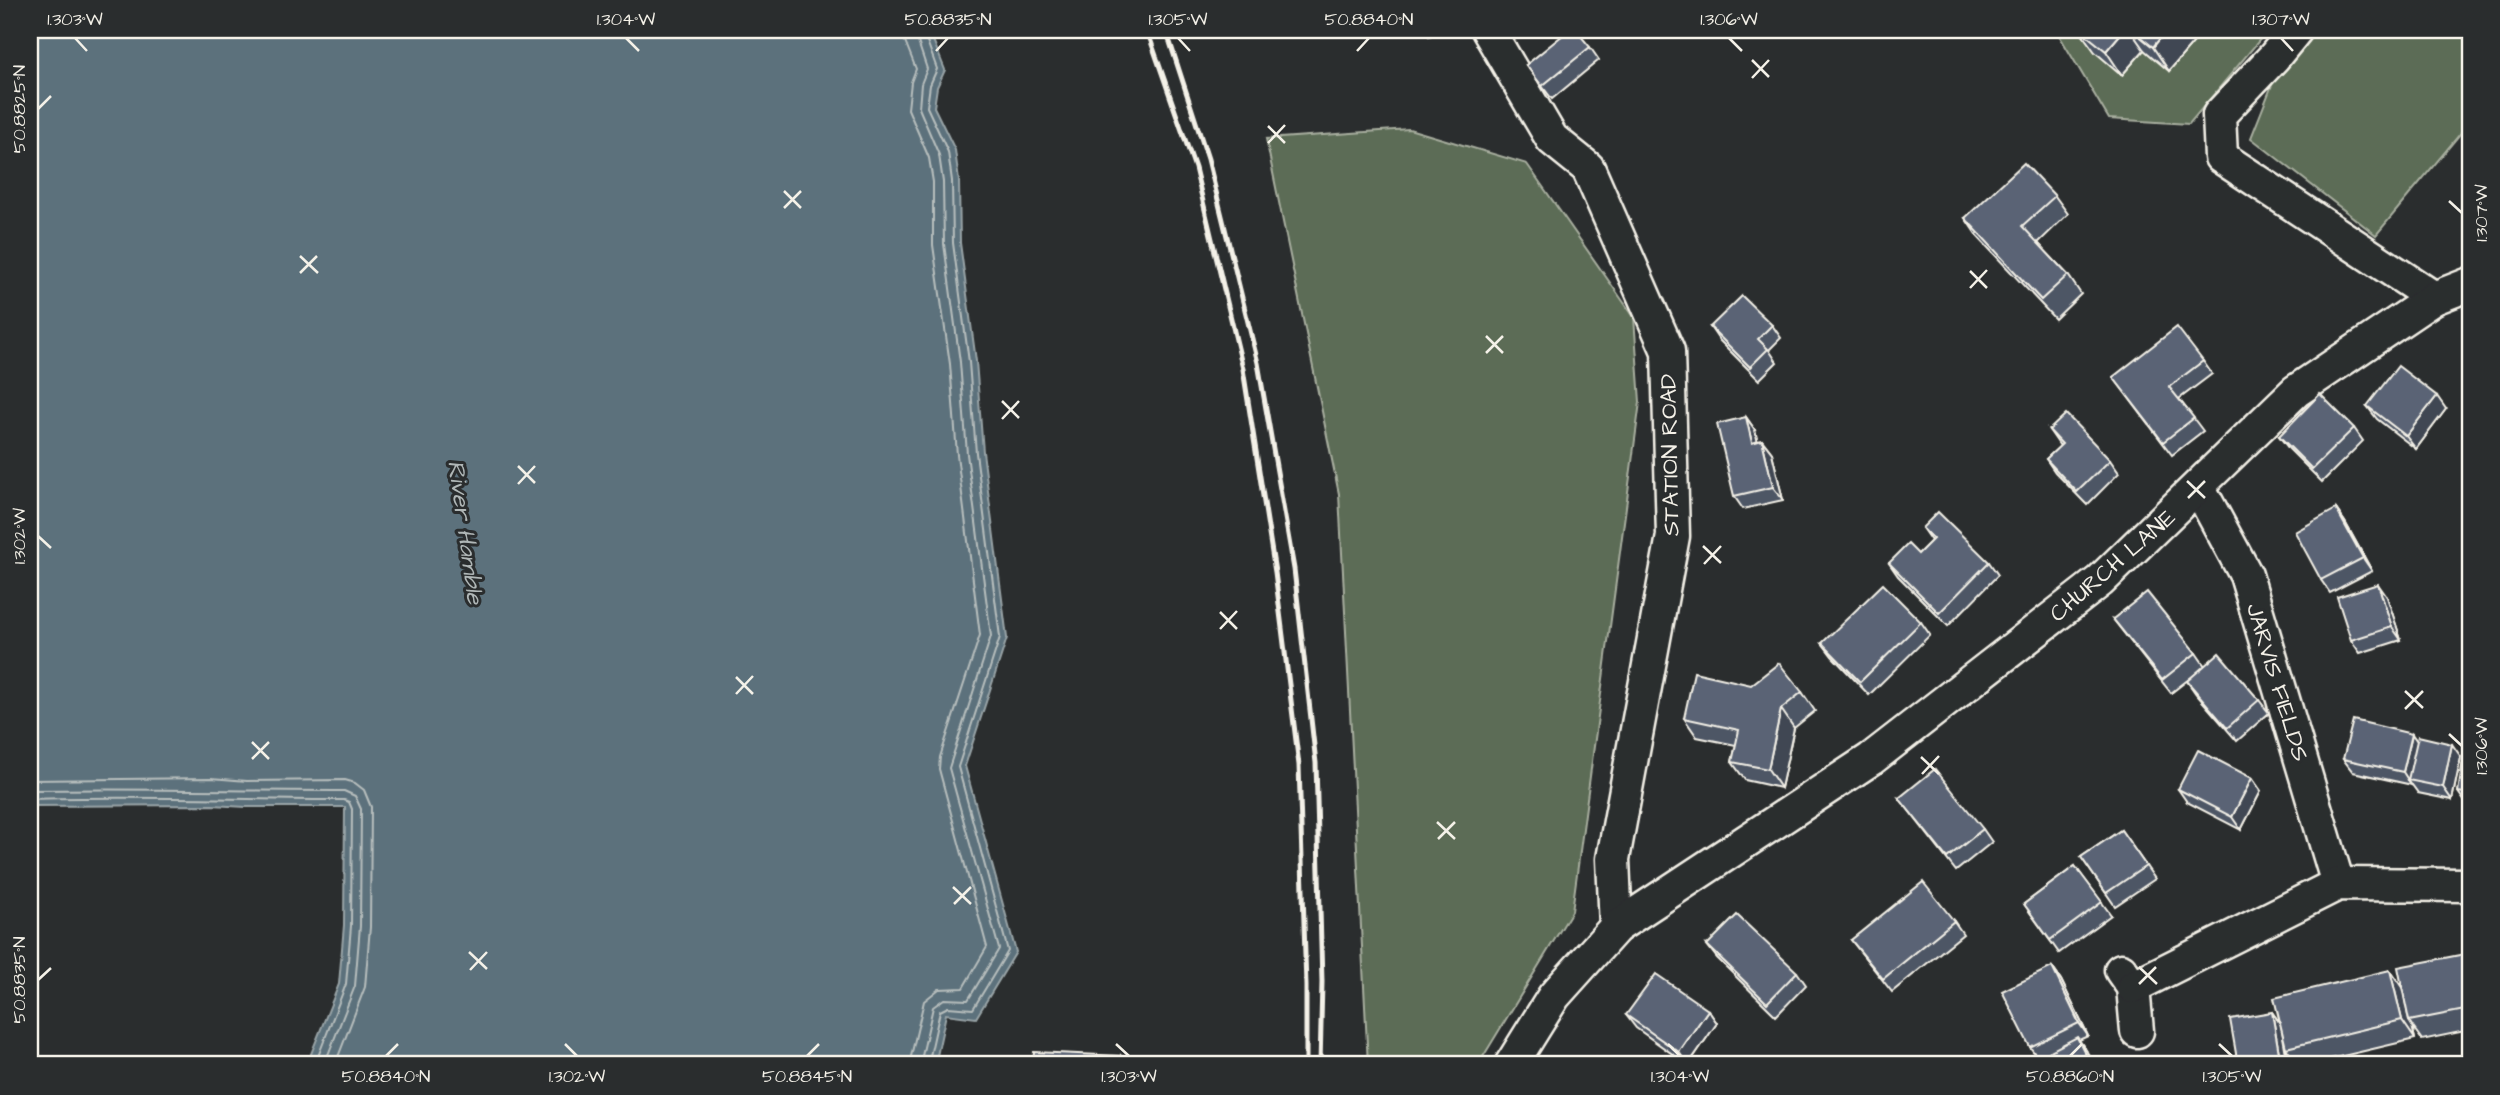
<svg xmlns="http://www.w3.org/2000/svg" width="2500" height="1095" viewBox="0 0 2500 1095" font-family="'Architects Daughter',sans-serif">
<style>
.green{fill:#5b6c56;stroke:#a8ae9f;stroke-width:2}
.water{fill:#5c717c;stroke:#99a4a7;stroke-width:2}
.lines{fill:none;stroke-linecap:round;stroke-linejoin:round}
.shore{stroke:#b7bebd;stroke-width:2}
.street-casing{stroke:#f4f1e8;stroke-width:37}
.street{stroke:#2a2d2e;stroke-width:32}
.rail{stroke:#f4f1e8;stroke-width:5}
.wall{fill:#4d5665;stroke:#f4f1e8;stroke-width:2}
.shaded-wall{fill:#3f4652;stroke:#f4f1e8;stroke-width:2}
.building{fill:#5a6475;stroke:#f4f1e8;stroke-width:2}
.ticks{fill:none;stroke:#f4f1e8;stroke-width:2.5}
.labels{text-anchor:middle;stroke-width:6;stroke-linejoin:round;paint-order:stroke}
.street-label{font-size:23px;fill:#f4f1e8;stroke:#2a2d2e}
.water-label{font-size:24px;font-style:italic;fill:#b0b7b7;stroke:#2a2d2e}
.neatline{fill:none;stroke:#f4f1e8;stroke-width:2.5}
.ticks-label{font-size:18px;text-anchor:middle;fill:#f4f1e8}
</style>
<rect width="100%" height="100%" fill="#2a2d2e"/>
<filter id="ink" filterUnits="userSpaceOnUse"><feTurbulence type="fractalNoise" baseFrequency=".0143" numOctaves="2"/><feDisplacementMap in="SourceGraphic" scale="14" xChannelSelector="R" yChannelSelector="G"/><feConvolveMatrix kernelMatrix="1 2 1 2 8 2 1 2 1" color-interpolation-filters="sRGB"/></filter>
<g filter="url(#ink)">
<g class="green">
<polygon points="2056,30 2268,30 2189,124 2109,119"/>
<polygon points="2314,30 2470,30 2470,122 2376,235 2251,138 2274,80"/>
<polygon points="1409,129 1527,164 1634,317 1640,402 1572,911 1478,1065 1368,1065 1339,494 1266,139"/>
</g>
<polygon class="water" points="30,30 929,30 945,70 937,87 934,107 955,150 959,181 960,243 976,361 983,452 1007,638 965,766 1016,952 976,1018 946,1014 935,1065 312,1065 311,1054 339,984 344,925 345,807 246,807 212,805 30,806"/>
<g class="lines">
<g class="shore">
<polyline points="903,30 905,41 916,69 911,82 908,109 929,158 933,182 933,245 950,364 957,455 980,635 940,757 939,769 987,947 963,988 939,989 924,1001 909,1065"/>
<polyline points="914,30 927,69 921,84 919,108 939,155 943,182 944,244 960,362 967,454 991,636 949,768 999,949 968,1000 944,999 933,1007 920,1065"/>
<polyline points="923,30 937,69 930,85 927,107 948,152 952,181 953,243 969,362 976,453 1000,637 958,767 1008,951 973,1009 948,1007 940,1011 928,1065"/>
<polyline points="30,780 211,778 247,781 345,780 355,783 364,790 371,807 370,927 365,987 338,1057 338,1065"/>
<path d="M30,790C135,788 239,791 344,791L355,796L361,809L360,926L355,986L328,1055V1065"/>
<path d="M30,799C134,795 239,800 344,800L349,802L352,809L351,926L346,984L319,1054V1065"/>
</g>
<defs>
<g id="street">
<polyline points="1488,30 1552,139 1588,168 1668,351 1673,536 1613,859 1616,927"/>
<polyline points="2296,30 2274,57 2219,115 2221,157 2434,298"/>
<polyline points="2199,488 2246,575 2338,884"/>
<polyline points="2121,970 2133,987 2137,1031"/>
<polyline points="2133,987 2338,884 2470,885"/>
<polyline points="1511,1065 1554,996 1616,927 1871,759 2100,581 2296,391 2434,298 2470,284"/>
</g>
</defs>
<use href="#street" class="street-casing"/>
<use href="#street" class="street"/>
<g class="rail">
<polyline points="1147,30 1195,168 1243,369 1275,572 1299,765 1306,986 1306,1065"/>
<polyline points="1166,30 1208,159 1258,363 1294,569 1316,763 1322,982 1320,1065"/>
</g>
</g>
<g class="wall">
<polygon points="1425,30 1444,30 1429,36"/>
<polygon points="2079,30 2195,30 2199,36 2169,71 2144,50 2122,75 2095,52"/>
<polygon points="1590,47 1599,60 1552,99 1526,65"/>
<polygon points="2055,196 2068,214 2038,243 2068,275 2081,294 2055,319 1978,237 1965,218"/>
<polygon points="1772,325 1781,338 1769,350 1777,362 1759,380 1719,340 1710,327"/>
<polygon points="2203,361 2212,374 2179,399 2203,431 2172,455 2113,377"/>
<polygon points="2367,406 2446,409 2416,449 2377,419"/>
<polygon points="1746,417 1755,430 1757,441 1762,440 1772,453 1783,500 1743,509 1734,496"/>
<polygon points="2354,428 2363,441 2322,482 2289,449 2279,436"/>
<polygon points="2049,430 2110,460 2119,473 2087,505 2055,472 2046,459 2060,446"/>
<polygon points="2336,509 2345,522 2372,571 2330,593 2321,580"/>
<polygon points="1922,528 1989,562 1998,575 1948,626 1898,576 1889,563 1918,554 1931,541"/>
<polygon points="2387,597 2401,640 2360,653 2351,640"/>
<polygon points="2113,619 2196,653 2205,666 2259,700 2269,713 2237,741 2196,694 2187,681 2198,672 2171,693"/>
<polygon points="1921,622 1930,635 1869,695 1832,656 1822,643"/>
<polygon points="1751,685 1802,692 1815,711 1794,728 1781,788 1745,780 1732,762 1736,745 1697,737 1684,718"/>
<polygon points="2417,741 2461,757 2452,800 2418,793 2412,785 2353,772 2343,759"/>
<polygon points="2470,762 2470,806 2467,805 2458,792"/>
<polygon points="2252,778 2261,791 2241,830 2187,802 2178,789"/>
<polygon points="1899,798 1983,829 1992,842 1956,871"/>
<polygon points="2121,830 2155,879 2115,906 2081,857"/>
<polygon points="2075,866 2111,915 2059,953 2024,904"/>
<polygon points="1954,921 1963,934 1892,992 1851,940"/>
<polygon points="1707,945 1797,972 1806,985 1776,1016 1717,958"/>
<polygon points="2470,953 2470,1030 2422,1040 2412,1026 2415,1039 2305,1065 2298,1065 2286,1048 2283,1036 2288,1065 2272,1012 2280,1023 2390,970 2402,987"/>
<polygon points="2052,967 2061,980 2088,1036 2079,1040 2086,1050 2038,1058 2030,1047"/>
<polygon points="1708,1010 1717,1023 1688,1065 1636,1028 1626,1015"/>
</g>
<g class="shaded-wall">
<polygon points="2124,30 2130,30 2144,50 2122,75 2106,51"/>
<polygon points="2167,30 2195,30 2199,36 2169,71 2153,47"/>
<polygon points="2437,396 2446,409 2416,449 2406,436"/>
<polygon points="1746,417 1755,430 1761,456 1752,443"/>
<polygon points="1762,440 1772,453 1783,500 1773,487"/>
<polygon points="2336,509 2345,522 2372,571 2363,558"/>
<polygon points="2378,584 2387,597 2401,640 2392,627"/>
<polygon points="1781,709 1794,728 1781,788 1768,769"/>
<polygon points="2412,734 2421,747 2408,780 2412,786 2403,772"/>
<polygon points="2452,744 2461,757 2452,800 2443,787"/>
<polygon points="2252,778 2261,791 2241,830 2232,817"/>
<polygon points="2052,967 2061,980 2088,1036 2079,1023"/>
<polygon points="2390,970 2403,989 2409,1021 2412,1026 2415,1039 2402,1020"/>
<polygon points="1708,1010 1717,1023 1688,1065 1679,1052"/>
<polygon points="2272,1012 2281,1025 2288,1065 2281,1065"/>
<polygon points="2077,1037 2086,1050 2094,1065 2091,1065"/>
<polygon points="1121,1056 1128,1065 1121,1065"/>
</g>
<g class="building">
<polygon points="1569,30 1576,30 1590,47 1542,86 1526,65"/>
<polygon points="2080,30 2124,30 2106,51"/>
<polygon points="2132,30 2167,30 2153,47"/>
<polygon points="2024,163 2055,196 2022,226 2068,275 2041,300 1965,218"/>
<polygon points="1742,296 1772,325 1758,339 1768,349 1750,367 1710,327"/>
<polygon points="2177,327 2203,361 2169,387 2194,418 2163,442 2113,377"/>
<polygon points="2398,366 2437,396 2406,436 2367,406"/>
<polygon points="2320,394 2354,428 2312,469 2279,436"/>
<polygon points="2066,414 2110,460 2077,492 2046,459 2062,444 2049,430"/>
<polygon points="1746,417 1752,443 1762,440 1773,487 1734,496 1717,424"/>
<polygon points="2336,509 2363,558 2321,580 2295,532"/>
<polygon points="1938,512 1989,562 1939,613 1889,563 1908,544 1918,554 1933,539 1922,528"/>
<polygon points="1883,584 1921,622 1860,682 1822,643"/>
<polygon points="2378,584 2392,627 2351,640 2337,597"/>
<polygon points="2147,592 2196,653 2162,680 2113,619"/>
<polygon points="2219,653 2259,700 2227,728 2187,681"/>
<polygon points="1779,663 1802,692 1781,709 1768,769 1732,762 1739,730 1684,718 1694,672 1751,685"/>
<polygon points="2353,720 2412,734 2403,772 2343,759"/>
<polygon points="2418,736 2452,744 2443,787 2408,780"/>
<polygon points="2198,750 2252,778 2232,817 2178,789"/>
<polygon points="2463,761 2470,762 2470,794 2458,792"/>
<polygon points="1935,769 1983,829 1947,858 1899,798"/>
<polygon points="2121,830 2146,866 2106,893 2081,857"/>
<polygon points="2075,866 2102,902 2050,940 2024,904"/>
<polygon points="1923,882 1954,921 1883,979 1851,940"/>
<polygon points="1737,915 1797,972 1767,1003 1707,945"/>
<polygon points="2470,953 2470,1009 2409,1021 2398,967"/>
<polygon points="2052,967 2079,1023 2030,1047 2002,991"/>
<polygon points="2390,970 2402,1020 2286,1048 2274,998"/>
<polygon points="1656,974 1708,1010 1679,1052 1626,1015"/>
<polygon points="2272,1012 2281,1065 2238,1065 2230,1019"/>
<polygon points="2077,1037 2091,1065 2039,1065 2035,1059"/>
<polygon points="1034,1052 1121,1056 1121,1065 1033,1065"/>
<polygon points="2229,1057 2230,1065 2189,1065"/>
</g>
</g>
<path class="ticks" d="M75,38L87,51M626,38L639,51M1178,38L1190,51M1729,38L1742,51M2281,38L2293,51M936,51L948,38M1357,51L1369,38M1752,60L1769,77M1752,78L1769,60M38,109L51,96M1268,126L1285,143M1268,143L1285,125M784,191L801,208M2449,201L2462,213M784,208L801,191M300,256L318,273M1970,271L1987,288M300,273L317,256M1970,288L1987,270M1486,336L1503,353M1486,353L1503,336M1002,401L1019,418M1002,419L1019,401M518,466L535,483M2187,481L2205,498M518,484L535,466M2188,498L2205,481M38,536L51,548M1703,546L1721,563M1704,564L1721,546M1220,612L1237,629M1220,629L1237,611M736,677L753,694M2405,691L2423,708M736,694L753,676M2405,709L2423,691M2449,734L2462,746M252,742L269,759M1921,757L1939,774M252,759L269,742M1922,774L1939,756M1437,822L1455,839M1438,839L1455,822M953,887L971,904M954,904L971,887M469,952L487,969M2139,967L2157,984M470,970L487,952M38,980L51,968M2139,984L2156,967M565,1044L577,1056M1116,1044L1129,1056M1668,1044L1680,1056M2219,1044L2232,1056M386,1056L398,1044M807,1056L819,1044M2070,1056L2082,1044"/>
<g class="labels">
<g class="street-label">
<text transform="translate(1669 455) rotate(-91)" y="8">STATION ROAD</text>
<text transform="translate(2112 565) rotate(-41)" y="8">CHURCH LANE</text>
<text transform="translate(2278 682) rotate(73)" y="8">JARVIS FIELDS</text>
</g>
<g class="water-label">
<text transform="translate(466 532) rotate(82)" y="8">River Hamble</text>
</g>
</g>
<rect width="2500" height="1095" fill="none" stroke="#2a2d2e" stroke-width="77"/>
<rect x="38" y="38" width="2424" height="1018" class="neatline"/>
<g class="ticks-label">
<text x="75" y="25">1.303°W</text>
<text x="626" y="25">1.304°W</text>
<text x="948" y="25">50.8835°N</text>
<text x="1178" y="25">1.305°W</text>
<text x="1369" y="25">50.8840°N</text>
<text x="1729" y="25">1.306°W</text>
<text x="2281" y="25">1.307°W</text>
<text transform="translate(19 109) rotate(-90)" y="6">50.8825°N</text>
<text transform="translate(2481 213) rotate(-90)" y="6">1.307°W</text>
<text transform="translate(19 536) rotate(-90)" y="6">1.302°W</text>
<text transform="translate(2481 746) rotate(-90)" y="6">1.306°W</text>
<text transform="translate(19 980) rotate(-90)" y="6">50.8835°N</text>
<text x="386" y="1082">50.8840°N</text>
<text x="577" y="1082">1.302°W</text>
<text x="807" y="1082">50.8845°N</text>
<text x="1129" y="1082">1.303°W</text>
<text x="1680" y="1082">1.304°W</text>
<text x="2070" y="1082">50.8860°N</text>
<text x="2232" y="1082">1.305°W</text>
</g>
</svg>
